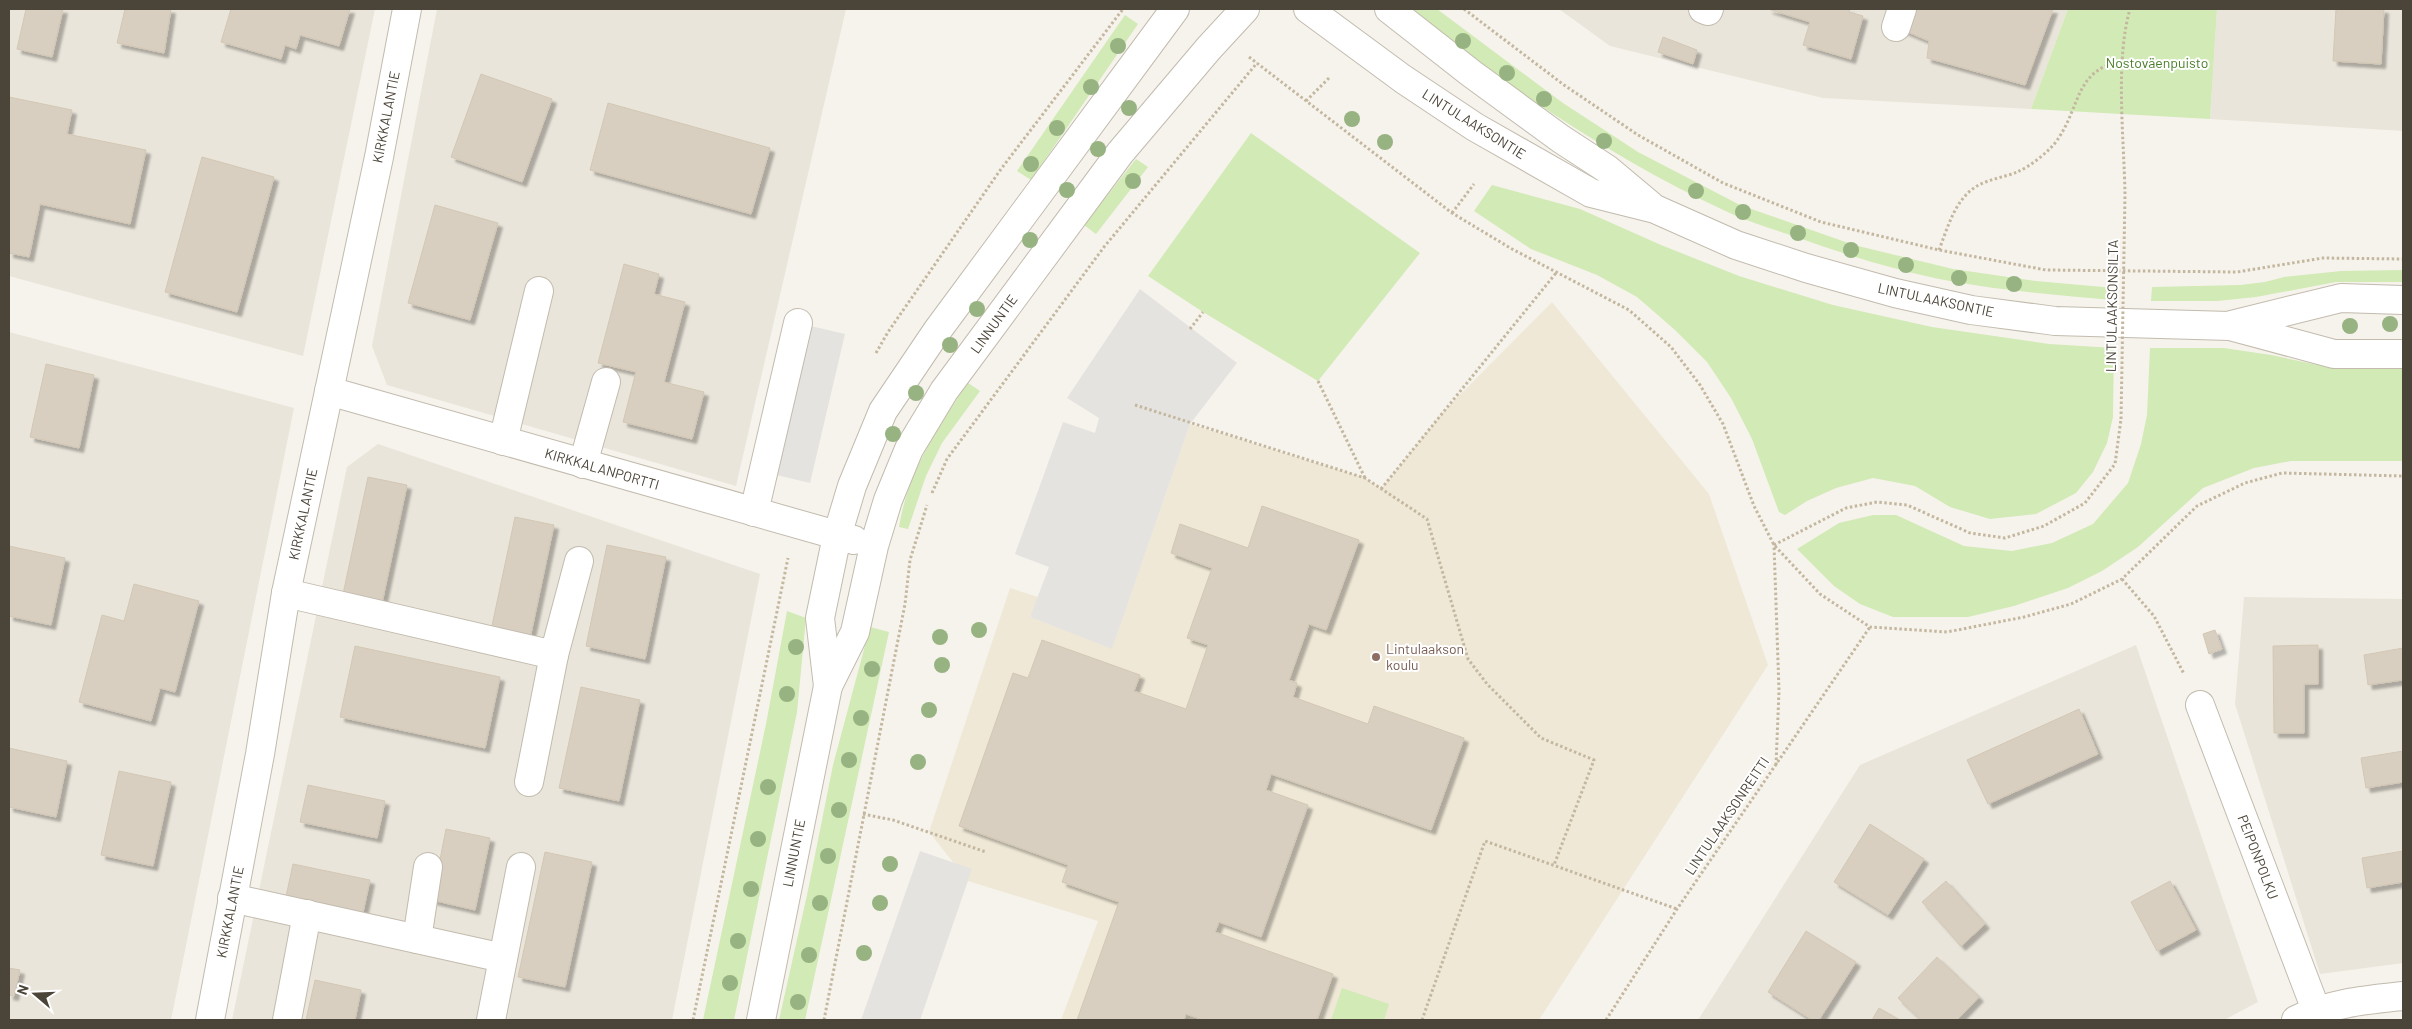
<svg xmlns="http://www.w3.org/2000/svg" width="2412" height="1029" viewBox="0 0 2412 1029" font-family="Barlow,sans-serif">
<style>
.residential{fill:#eae5da}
.education{fill:#efe8d6}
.green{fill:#d2eab5}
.parking{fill:#e5e3e0}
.building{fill:#d8cfc1;stroke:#d3c7b4;filter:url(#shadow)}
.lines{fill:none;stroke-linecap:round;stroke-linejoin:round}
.minor-casing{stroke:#c2bbae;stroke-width:30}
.path{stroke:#c4b79f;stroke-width:3;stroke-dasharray:2.5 2.5;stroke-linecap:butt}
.minor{stroke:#fff;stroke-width:28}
.path-bridge{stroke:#c4b79f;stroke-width:3;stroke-dasharray:2.5 2.5;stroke-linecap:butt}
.tree{fill:#97b381}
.education-dot{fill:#8d6e63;stroke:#fff;stroke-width:2}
.labels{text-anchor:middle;stroke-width:4;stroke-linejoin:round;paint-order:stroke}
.park-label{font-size:14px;fill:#4a7f2a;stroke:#fff}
.street-label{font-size:14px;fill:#4b4439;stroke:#fff}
.education-label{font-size:14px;fill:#785e54;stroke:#fff;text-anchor:start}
</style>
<defs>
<filter id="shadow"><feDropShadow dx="4.5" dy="4.5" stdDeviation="1" flood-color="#0004"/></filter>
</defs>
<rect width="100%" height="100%" fill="#f6f3ec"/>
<g class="residential">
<polygon points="9,9 375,9 303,356 9,276"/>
<polygon points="437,9 846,9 736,486 387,385 372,346"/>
<polygon points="1559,9 2068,9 2031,109 1823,98 1610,46"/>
<polygon points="2217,9 2403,9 2403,131 2210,119"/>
<polygon points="9,332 294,408 171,1020 9,1020"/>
<polygon points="378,444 760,574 672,1020 232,1020 347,467"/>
<polygon points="2244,597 2403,599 2403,963 2320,974 2235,704"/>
<polygon points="2136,645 2258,1002 2224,1020 1698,1020 1860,765"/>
</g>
<polygon class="education" points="1552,302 1709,494 1768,665 1539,1020 1061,1020 1098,921 968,881 929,832 1010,588 1038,597 1030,617 1112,648 1190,424 1365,478 1381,489 1445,410"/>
<g class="green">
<path d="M1409,9H1437L1563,103L1638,152L1740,205L1854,245L1953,269L2036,281L2114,288L2113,300C2058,295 2004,291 1950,281C1896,271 1844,254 1793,236C1773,229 1753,223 1734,215C1617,162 1509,88 1409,9Z"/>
<polygon points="2068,9 2217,9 2210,119 2031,109"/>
<polygon points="1125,15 1138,24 1031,180 1017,171"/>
<polygon points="1251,133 1420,253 1318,381 1203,312 1148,276"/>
<polygon points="1136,159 1148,167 1096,234 1084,225"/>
<polygon points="1492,185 1580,209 1661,245 1739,276 1833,305 1932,327 2049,344 2114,348 2113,417 2107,443 2093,472 2076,493 2036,514 1990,519 1950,507 1915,486 1873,478 1836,488 1807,501 1785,515 1779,512 1752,439 1731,398 1707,362 1675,330 1637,297 1597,275 1531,249 1474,211"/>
<polygon points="2403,270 2403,282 2336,282 2256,297 2217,301 2151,301 2152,287 2240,285 2265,282 2284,277 2341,271"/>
<polygon points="2150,348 2224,348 2271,355 2332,368 2403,369 2403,461 2291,461 2254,468 2203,488 2138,547 2102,571 2068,588 2014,606 1968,617 1893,617 1860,604 1834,586 1797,549 1839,523 1873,515 1896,515 1964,546 2012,551 2052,543 2093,524 2128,483 2141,444 2147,415"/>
<path d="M968,383L980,391L942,443L926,476L908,529L899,527C908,472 937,428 968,383Z"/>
<polygon points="787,611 806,618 797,712 734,1020 703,1020 766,724"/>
<polygon points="870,627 889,632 805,1020 779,1020 807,895 833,765"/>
<polygon points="1342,988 1389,1004 1384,1020 1331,1020"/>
</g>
<g class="parking">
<polygon points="1140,289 1237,363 1190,424 1112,649 1030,617 1049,567 1015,554 1063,422 1095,433 1099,418 1067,398"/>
<polygon points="798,323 845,334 810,483 764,472"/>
<polygon points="920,851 972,869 920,1020 861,1020"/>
</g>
<g class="building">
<polygon points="26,9 63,9 52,57 17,49"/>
<polygon points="125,9 171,9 164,53 117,43"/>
<polygon points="231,9 350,9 339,46 300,35 296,49 285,45 281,59 221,42"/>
<polygon points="1768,9 1850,9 1849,12 1863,16 1851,59 1803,45 1810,22"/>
<polygon points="1906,9 2053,9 2025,85 1927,58 1929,41 1896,27"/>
<polygon points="2336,9 2384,9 2381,64 2333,61"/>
<polygon points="1663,37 1697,50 1693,64 1658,52"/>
<polygon points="481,74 552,99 522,182 451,157"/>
<polygon points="9,97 72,110 67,134 146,150 130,224 40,204 29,257 9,253"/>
<polygon points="608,103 770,148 751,214 590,170"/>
<polygon points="202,157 274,177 237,312 165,292"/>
<polygon points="435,205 498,223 470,320 408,303"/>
<polygon points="624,264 659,274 654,294 685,302 664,382 704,392 692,439 623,422 636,372 598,363"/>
<polygon points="46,364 94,375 79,448 30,437"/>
<polygon points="368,477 407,485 382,603 343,594"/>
<polygon points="1262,506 1359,540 1326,630 1309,624 1289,680 1297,683 1293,697 1368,724 1374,706 1464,738 1431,830 1271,774 1266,790 1308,805 1261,937 1219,922 1215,932 1333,974 1317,1020 1203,1020 1186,1014 1184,1020 1077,1020 1119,902 1062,882 1068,865 959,826 1013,673 1028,678 1042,640 1140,675 1134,691 1186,709 1208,645 1187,638 1212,568 1171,553 1180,524 1248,548"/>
<polygon points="515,517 554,525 529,643 490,635"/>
<polygon points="607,545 666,557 645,659 586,646"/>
<polygon points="9,546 65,558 51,625 9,616"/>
<polygon points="134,584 199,601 175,692 160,688 151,721 79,702 102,615 124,621"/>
<polygon points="2215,630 2222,649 2209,654 2203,634"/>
<polygon points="2318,645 2318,684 2304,684 2304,733 2274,733 2273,646"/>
<polygon points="355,646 500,677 485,748 340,717"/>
<polygon points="2403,648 2403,680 2368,685 2364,655"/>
<polygon points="581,687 640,700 619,801 559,788"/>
<polygon points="2079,709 2098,754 1988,804 1967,760"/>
<polygon points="9,748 67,761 56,817 9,807"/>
<polygon points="2403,751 2403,782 2366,788 2361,758"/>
<polygon points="119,771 171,782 153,866 101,855"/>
<polygon points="308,785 385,801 377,838 300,822"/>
<polygon points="1870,824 1924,859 1888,915 1834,882"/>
<polygon points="446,829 490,838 475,910 432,900"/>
<polygon points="2403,851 2403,882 2367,888 2362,858"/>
<polygon points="545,852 592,862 565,987 518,977"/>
<polygon points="293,864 370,880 362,917 285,901"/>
<polygon points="1946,881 1985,924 1961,946 1922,902"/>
<polygon points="2170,881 2196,930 2157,951 2131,902"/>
<polygon points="1806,931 1856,962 1819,1020 1812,1020 1768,992"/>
<polygon points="1937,957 1979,997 1957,1020 1921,1020 1898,998"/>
<polygon points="9,968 20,970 14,996 9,995"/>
<polygon points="315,980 361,990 355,1020 306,1020"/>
<polygon points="1879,1008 1900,1020 1872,1020"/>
</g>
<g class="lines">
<defs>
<g id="minor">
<polyline points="1308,9 1403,79 1475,127 1591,193 1655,209 1736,245 1806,268 1895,293 1971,310 2055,321 2230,326 2334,354 2403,354"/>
<polyline points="1389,9 1472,74 1561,139 1607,169 1650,205"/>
<polyline points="1703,9 1708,11 1709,9"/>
<polyline points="1896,27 1902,9"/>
<polyline points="2231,325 2341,298 2403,300"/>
<polyline points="329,391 854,540"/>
<polyline points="503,441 539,291"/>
<polyline points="583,464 606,382"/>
<polyline points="754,512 798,323"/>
<polyline points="286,593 554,655"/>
<polyline points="828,686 820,618 837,536 852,486 883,411 937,331 1175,9"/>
<polyline points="2200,705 2316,1010"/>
<polyline points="529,782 554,655 579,561"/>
<polyline points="232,898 503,958"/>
<polyline points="417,939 428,867"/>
<polyline points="210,1020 260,754 286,593 379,157 407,9"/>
<polyline points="287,1020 307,914"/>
<polyline points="491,1020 521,867"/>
<polyline points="761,1020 828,686 855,632 874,546 888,500 909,449 944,391 1120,153 1209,48 1245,9"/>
<path d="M2296,1020C2330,1003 2366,1000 2403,996"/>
</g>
</defs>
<use href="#minor" class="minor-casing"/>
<g class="path">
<polyline points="1464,9 1564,85 1638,135 1723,183 1821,222 1939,250 2046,270 2237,272 2323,258 2403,259"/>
<polyline points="1249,57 1452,213 1512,249 1629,310 1671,347 1700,385 1723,424 1754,506 1774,545 1820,594 1870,627 1947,632 2024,617 2071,604 2122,579 2197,506 2245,483 2282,473 2403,476"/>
<polyline points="1306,101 1329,78"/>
<path d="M2125,194C2124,138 2115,61 2130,9"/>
<polyline points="1452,213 1474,184"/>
<path d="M1939,250C1948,227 1955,199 1977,186C1989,179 2005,177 2017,172C2031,166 2050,151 2058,139C2081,105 2075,70 2122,61"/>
<polyline points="1190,329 1203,312"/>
<polyline points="876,353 888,332 1001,169 1123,9"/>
<polyline points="1318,381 1365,478"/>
<polyline points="1135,405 1365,478 1427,519 1468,659 1487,684 1541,738 1594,760 1554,865"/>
<polyline points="1381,489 1556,273"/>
<polyline points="932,493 947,459 1104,247 1257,63"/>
<polyline points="2122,579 2154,616 2184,674"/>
<polyline points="1776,765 1779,691 1774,545 1846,508 1877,502 1907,505 1970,533 2005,538 2044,526 2085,503 2115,464 2121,419"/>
<polyline points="863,814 893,820 986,852"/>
<polyline points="693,1020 788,558"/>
<polyline points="824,1020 905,604 910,560 927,505"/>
<polyline points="1422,1020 1485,841 1677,909"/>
<polyline points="1606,1020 1677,909 1870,627"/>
</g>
<use href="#minor" class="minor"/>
<polyline class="path-bridge" points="2121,419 2125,194"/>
</g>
<g class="tree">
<circle cx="1463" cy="41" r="8"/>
<circle cx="1118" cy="46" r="8"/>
<circle cx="1507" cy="73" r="8"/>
<circle cx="1091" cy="87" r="8"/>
<circle cx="1544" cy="99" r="8"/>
<circle cx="1129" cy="108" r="8"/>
<circle cx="1352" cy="119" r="8"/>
<circle cx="1057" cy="128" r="8"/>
<circle cx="1604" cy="141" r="8"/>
<circle cx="1385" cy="142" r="8"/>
<circle cx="1098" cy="149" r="8"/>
<circle cx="1031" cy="164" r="8"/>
<circle cx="1133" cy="181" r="8"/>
<circle cx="1067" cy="190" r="8"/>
<circle cx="1696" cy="191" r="8"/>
<circle cx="1743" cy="212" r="8"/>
<circle cx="1798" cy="233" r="8"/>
<circle cx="1030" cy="240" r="8"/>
<circle cx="1851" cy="250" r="8"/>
<circle cx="1906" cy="265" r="8"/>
<circle cx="1959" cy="278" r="8"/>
<circle cx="2014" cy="284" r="8"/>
<circle cx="977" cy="309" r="8"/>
<circle cx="2390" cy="324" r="8"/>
<circle cx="2350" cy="326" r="8"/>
<circle cx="950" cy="345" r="8"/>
<circle cx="916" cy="393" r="8"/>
<circle cx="893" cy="434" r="8"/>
<circle cx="979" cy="630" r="8"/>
<circle cx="940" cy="637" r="8"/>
<circle cx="796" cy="647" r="8"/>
<circle cx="942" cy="665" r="8"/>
<circle cx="872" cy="669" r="8"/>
<circle cx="787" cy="694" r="8"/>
<circle cx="929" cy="710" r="8"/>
<circle cx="861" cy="718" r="8"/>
<circle cx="849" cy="760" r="8"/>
<circle cx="918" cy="762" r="8"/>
<circle cx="768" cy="787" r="8"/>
<circle cx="839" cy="810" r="8"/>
<circle cx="758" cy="839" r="8"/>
<circle cx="828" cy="856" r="8"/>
<circle cx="890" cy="864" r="8"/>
<circle cx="751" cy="889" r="8"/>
<circle cx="820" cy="903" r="8"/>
<circle cx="880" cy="903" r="8"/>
<circle cx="738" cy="941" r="8"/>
<circle cx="864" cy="953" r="8"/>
<circle cx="809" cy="955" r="8"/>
<circle cx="730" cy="983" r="8"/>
<circle cx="798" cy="1002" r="8"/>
</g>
<circle class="education-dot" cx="1376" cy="657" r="5"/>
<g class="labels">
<g class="park-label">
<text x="2157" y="68">Nostoväenpuisto</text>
</g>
<g class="street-label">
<text transform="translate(386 117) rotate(-79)" y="5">KIRKKALANTIE</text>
<text transform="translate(1474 124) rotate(32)" y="5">LINTULAAKSONTIE</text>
<text transform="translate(1936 300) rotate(12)" y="5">LINTULAAKSONTIE</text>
<text transform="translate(2112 306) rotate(-89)" y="5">LINTULAAKSONSILTA</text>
<text transform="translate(994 324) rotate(-54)" y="5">LINNUNTIE</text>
<text transform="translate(602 469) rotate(16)" y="5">KIRKKALANPORTTI</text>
<text transform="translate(303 514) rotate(-78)" y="5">KIRKKALANTIE</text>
<text transform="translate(1727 816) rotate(-56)" y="5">LINTULAAKSONREITTI</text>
<text transform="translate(794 853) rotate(-79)" y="5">LINNUNTIE</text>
<text transform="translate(2258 857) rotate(69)" y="5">PEIPONPOLKU</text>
<text transform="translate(230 912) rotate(-79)" y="5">KIRKKALANTIE</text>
</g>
<g class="education-label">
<text x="1386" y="654">Lintulaakson<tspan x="1386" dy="16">koulu</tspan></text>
</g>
</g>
<rect width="2412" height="1029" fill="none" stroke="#4b4439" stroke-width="20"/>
<g transform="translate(35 994) rotate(289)" stroke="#ffffff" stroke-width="4" paint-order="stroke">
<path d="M0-4L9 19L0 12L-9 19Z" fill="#4b4439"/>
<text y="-8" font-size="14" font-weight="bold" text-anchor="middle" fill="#4b4439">N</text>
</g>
</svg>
